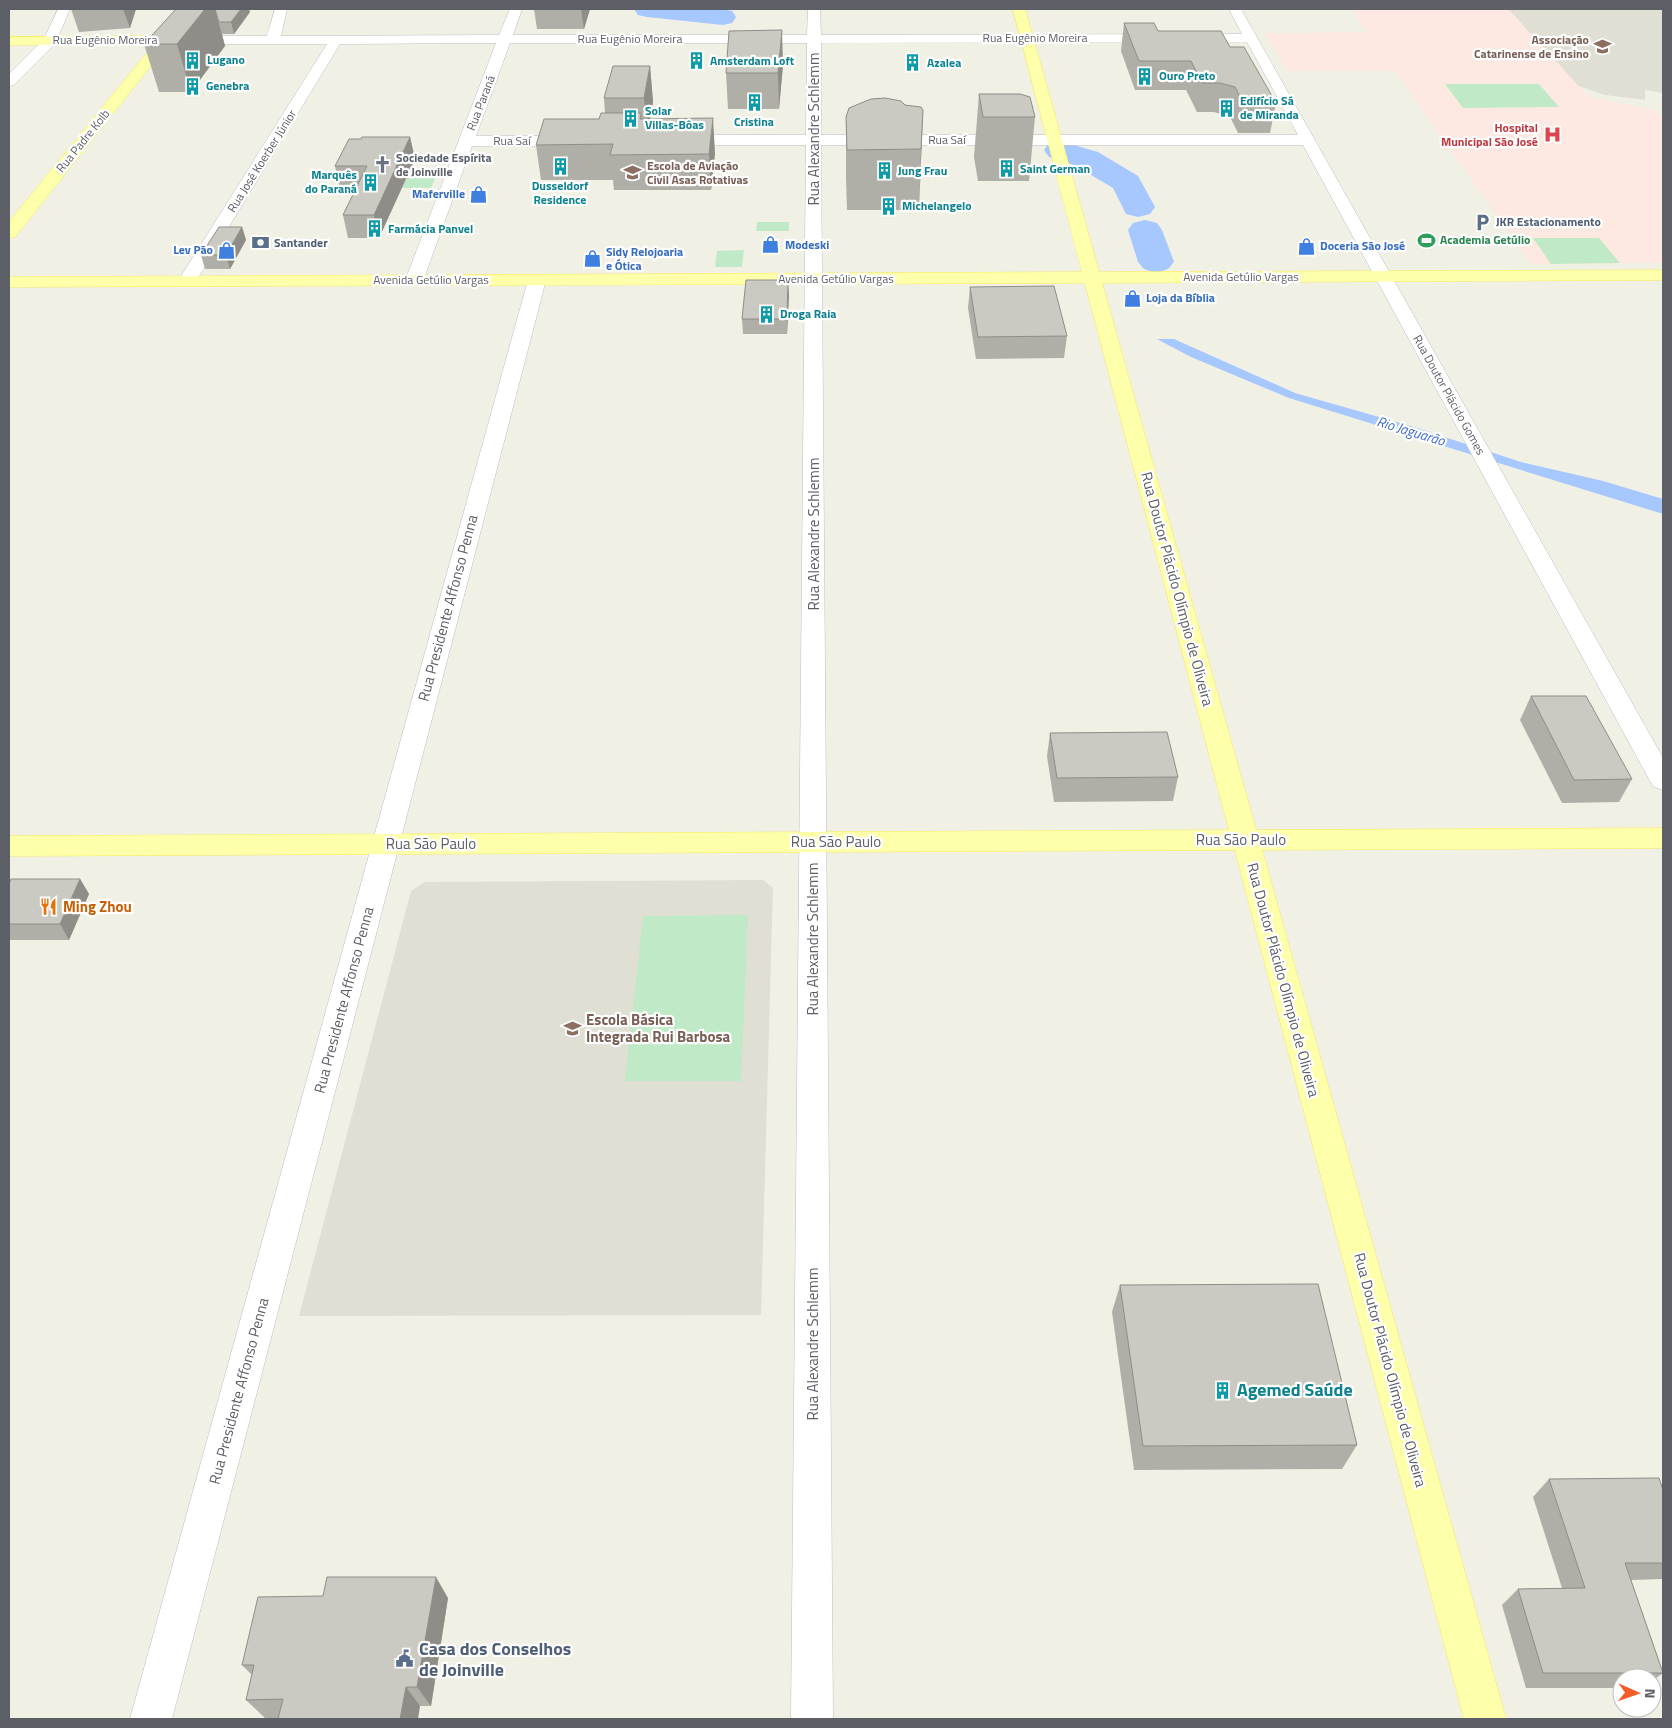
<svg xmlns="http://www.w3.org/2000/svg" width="1672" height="1728" viewBox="0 0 1672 1728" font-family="'Titillium Web',sans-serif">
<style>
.education{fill:#e0dfd4}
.medical{fill:#fde9e1}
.green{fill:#c0e9c8}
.water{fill:#a6c8ff}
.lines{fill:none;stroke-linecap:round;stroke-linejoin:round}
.river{fill:#a6c8ff;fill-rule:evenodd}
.minor-casing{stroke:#bdbec5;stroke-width:1}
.major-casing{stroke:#faea55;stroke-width:1}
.minor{fill:#fff;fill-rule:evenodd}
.major{fill:#fdffab;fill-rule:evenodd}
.wall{fill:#afaea7}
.shaded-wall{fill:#8e8d88}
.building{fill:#cbcac2;stroke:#8e8d88}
.labels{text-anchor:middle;stroke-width:4.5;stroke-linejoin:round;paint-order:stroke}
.far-street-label{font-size:12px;fill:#5d5f67;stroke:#fff}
.far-education-label{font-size:12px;font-weight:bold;fill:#785e54;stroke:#fff;text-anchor:end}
.far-culture-label{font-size:12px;font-weight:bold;fill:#0d838f;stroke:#fff;text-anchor:start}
.far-health-label{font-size:12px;font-weight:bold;fill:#be3a42;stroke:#fff;text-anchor:end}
.far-worship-label{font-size:12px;font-weight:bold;fill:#5b616d;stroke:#fff;text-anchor:start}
.far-shop-label{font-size:12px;font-weight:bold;fill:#366cbe;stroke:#fff;text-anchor:start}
.far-service-label{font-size:12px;font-weight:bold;fill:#4e5e75;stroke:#fff;text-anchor:start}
.far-leisure-label{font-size:12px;font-weight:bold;fill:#27864d;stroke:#fff;text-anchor:start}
.far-water-label{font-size:14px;font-style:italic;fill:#406bcb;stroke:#fff}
.street-label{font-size:15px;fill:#5d5f67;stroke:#fff}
.food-label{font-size:15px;font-weight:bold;fill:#c56008;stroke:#fff;text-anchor:start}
.education-label{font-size:15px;font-weight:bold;fill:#785e54;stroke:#fff;text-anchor:start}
.near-culture-label{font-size:18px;font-weight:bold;fill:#0d838f;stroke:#fff;text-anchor:start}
.near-service-label{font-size:18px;font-weight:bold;fill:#4e5e75;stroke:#fff;text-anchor:start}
</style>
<rect width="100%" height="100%" fill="#f0f0e5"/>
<g class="education">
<polygon points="1508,9 1663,9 1663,93 1645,90 1645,100 1605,95 1578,86"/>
<polygon points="763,880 773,888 761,1315 299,1316 411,891 425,882"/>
</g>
<polygon class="medical" points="1351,9 1508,9 1589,97 1655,110 1663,118 1663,263 1531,264 1395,71 1287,71 1265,33 1367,32"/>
<g class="green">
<polygon points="1445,84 1539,84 1559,107 1463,108"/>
<polygon points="439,169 431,188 402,188 410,170"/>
<polygon points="757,222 789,222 789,231 756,231"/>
<polygon points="1533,238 1599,238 1620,263 1551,264"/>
<polygon points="744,250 742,267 715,267 717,251"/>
<polygon points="748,915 741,1081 625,1081 643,916"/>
</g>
<polygon class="water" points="1157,339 1174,339 1295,393 1414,427 1521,462 1603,481 1663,499 1663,514 1289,398 1191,357"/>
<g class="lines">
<g class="river">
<polygon points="634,9 721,9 732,11 736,17 732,23 723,25 647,17 638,15"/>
<polygon points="1060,141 1098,152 1138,176 1155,207 1150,214 1138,217 1126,214 1113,188 1076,166 1049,157 1044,150 1049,143"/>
<polygon points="1145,220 1157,223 1162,230 1174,262 1168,269 1156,273 1144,269 1138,262 1128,230 1133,223"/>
</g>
<defs>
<g id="minor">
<polygon points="58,9 70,9 55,44 14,85 9,86 9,74 44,39"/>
<path d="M275,9H287L281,36L499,35L510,9H522L513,35H807L808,9H820L821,35L1242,34L1229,9H1241L1663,758V790L1654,787L1650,781L1303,145H821L833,1719H791L806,145H678L670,140L678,135H806L807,43H510L476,136H575L583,141L575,146H472L423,281L420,285H408L405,281L496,43L340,44L196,281L193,285H181L178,281L327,44H187L180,40L187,36H267ZM1247,42L1298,135H821V43Z"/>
<polygon points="537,275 543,276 546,280 172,1719 130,1719 528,280 531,276"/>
</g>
<g id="major">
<polygon points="1013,9 1025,9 1099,272 1663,270 1663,280 1102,283 1256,830 1663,828 1663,848 1262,850 1506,1719 1464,1719 1235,850 9,856 9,836 1229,830 1085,283 9,287 9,277 1082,272"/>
<polygon points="148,36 158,40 164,49 15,237 9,238 9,222 150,49 145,44 9,45 9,37"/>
</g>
</defs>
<use href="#minor" class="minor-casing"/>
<use href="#major" class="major-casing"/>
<use href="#minor" class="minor"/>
<use href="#major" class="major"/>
</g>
<g class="wall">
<polygon points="71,9 136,9 130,28 79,32"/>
<polygon points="534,9 590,9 584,29 537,29"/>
<polygon points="250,12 234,34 222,34 225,46 191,92 159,92 144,44"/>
<polygon points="1124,23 1230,47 1276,103 1270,133 1238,133 1230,117 1214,112 1197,112 1186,90 1135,90 1121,51"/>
<polygon points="783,65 779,109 728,109 726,73"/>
<polygon points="650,66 653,102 650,119 715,153 711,190 614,190 613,180 541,180 536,145 599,119 605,113 604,98"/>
<polygon points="979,94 1035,117 1029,181 978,181 974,157"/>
<polygon points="905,105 923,110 919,210 847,210 846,177 846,117"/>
<polygon points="410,137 415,159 379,238 348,238 343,215 356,189 340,189 335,166"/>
<polygon points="242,227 246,240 230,269 205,269 201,255"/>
<polygon points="970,287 1067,336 1064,358 976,359 968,308"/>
<polygon points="789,294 787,334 743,334 742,319"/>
<polygon points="1531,696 1632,779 1619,802 1562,803 1520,720"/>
<polygon points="1050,733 1178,777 1173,801 1054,802 1047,756"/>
<polygon points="80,879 89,894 69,940 9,940 9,884"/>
<polygon points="1120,1285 1357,1445 1342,1469 1134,1470 1112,1312"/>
<polygon points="1549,1479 1663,1490 1663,1579 1631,1580 1663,1673 1652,1681 1652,1678 1622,1678 1622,1688 1526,1688 1502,1605 1518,1589 1562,1588 1533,1497"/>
<polygon points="323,1596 448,1598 431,1706 420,1706 278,1718 265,1718 246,1700 252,1675 242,1665"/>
</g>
<g class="shaded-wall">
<polygon points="123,9 136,9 130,28"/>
<polygon points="205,9 215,9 225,46 191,92 177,44"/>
<polygon points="241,9 249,9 250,12 234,34 231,22"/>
<polygon points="581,9 590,9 584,29"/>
<polygon points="782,30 783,65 779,109 778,73"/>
<polygon points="650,66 653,102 647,134 644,98"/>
<polygon points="923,110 919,210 921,149"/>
<polygon points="713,118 715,153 711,190 709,154"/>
<polygon points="410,137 415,159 379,238 374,215"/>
<polygon points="242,227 246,240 230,269 226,255"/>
<polygon points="788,280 789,294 787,334 787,319"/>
<polygon points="80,879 89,894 69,940 60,924"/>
<polygon points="436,1577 448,1598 431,1706 417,1687"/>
<polygon points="406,1687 420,1706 418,1719 400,1719"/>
</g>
<g class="building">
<polygon points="176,9 205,9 177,44 144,44"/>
<polygon points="215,9 241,9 231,22 219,22"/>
<polygon points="1124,23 1154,23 1158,31 1221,31 1230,47 1244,47 1276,103 1243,103 1235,87 1220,83 1202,83 1191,61 1139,61"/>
<polygon points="782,30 778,73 726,73 729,31"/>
<polygon points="613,66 650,66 644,98 604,98"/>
<polygon points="979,94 1020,94 1030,97 1035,117 983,117"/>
<polygon points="885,98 901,101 905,105 921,107 923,110 921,149 847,150 846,117 849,108 871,99"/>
<polygon points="601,113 641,113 640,119 713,118 709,154 610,155 613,144 536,145 544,119 599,119"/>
<polygon points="362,137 410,137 374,215 343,215 367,166 335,166 349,139 361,139"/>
<polygon points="219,227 242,227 226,255 201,255"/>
<polygon points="746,280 788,280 787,319 742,319"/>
<polygon points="1054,286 1067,336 978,337 970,287"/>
<polygon points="1531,696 1586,696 1632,779 1574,780"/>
<polygon points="1167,732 1178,777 1057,778 1050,733"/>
<polygon points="11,879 80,879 60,924 9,924 9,884"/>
<polygon points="1318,1284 1357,1445 1143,1446 1120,1285"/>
<polygon points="1659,1478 1663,1490 1663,1563 1625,1563 1663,1673 1543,1673 1518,1589 1585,1588 1549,1479"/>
<polygon points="327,1577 436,1577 417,1687 406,1687 400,1719 278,1719 283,1699 246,1700 254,1665 242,1665 258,1597 323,1596"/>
</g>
<defs>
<symbol id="university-bare" viewBox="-9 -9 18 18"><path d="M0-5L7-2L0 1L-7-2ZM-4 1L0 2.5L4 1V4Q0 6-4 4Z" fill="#8d6e63" stroke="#fff" stroke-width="2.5" paint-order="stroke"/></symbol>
<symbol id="building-bare" viewBox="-9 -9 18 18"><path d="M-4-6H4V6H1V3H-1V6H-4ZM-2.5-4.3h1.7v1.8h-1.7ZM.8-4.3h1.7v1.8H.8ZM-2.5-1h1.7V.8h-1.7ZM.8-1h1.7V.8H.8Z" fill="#0f9aa8" stroke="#fff" stroke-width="2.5" paint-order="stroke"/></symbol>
<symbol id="hospital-bare" viewBox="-9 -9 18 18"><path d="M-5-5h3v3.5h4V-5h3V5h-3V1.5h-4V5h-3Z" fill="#e0444e" stroke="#fff" stroke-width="2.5" paint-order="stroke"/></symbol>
<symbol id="church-bare" viewBox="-9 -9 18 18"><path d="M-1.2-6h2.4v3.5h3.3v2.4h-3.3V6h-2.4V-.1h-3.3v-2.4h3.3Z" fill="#6b7280" stroke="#fff" stroke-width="2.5" paint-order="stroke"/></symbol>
<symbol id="shop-bare" viewBox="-9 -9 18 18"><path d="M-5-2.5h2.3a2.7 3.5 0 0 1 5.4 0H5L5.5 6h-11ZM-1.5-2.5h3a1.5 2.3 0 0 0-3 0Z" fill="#3f7fe0" stroke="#fff" stroke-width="2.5" paint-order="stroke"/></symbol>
<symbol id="parking-bare" viewBox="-9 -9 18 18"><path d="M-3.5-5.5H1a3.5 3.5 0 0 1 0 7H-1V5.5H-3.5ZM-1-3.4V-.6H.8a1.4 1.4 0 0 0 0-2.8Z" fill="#5c6f8a" stroke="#fff" stroke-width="2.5" paint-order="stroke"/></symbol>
<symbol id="stadium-bare" viewBox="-9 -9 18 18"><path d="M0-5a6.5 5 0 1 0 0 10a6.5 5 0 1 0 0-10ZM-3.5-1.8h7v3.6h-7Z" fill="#2e9e5b" stroke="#fff" stroke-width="2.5" paint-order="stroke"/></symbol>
<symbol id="bank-bare" viewBox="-9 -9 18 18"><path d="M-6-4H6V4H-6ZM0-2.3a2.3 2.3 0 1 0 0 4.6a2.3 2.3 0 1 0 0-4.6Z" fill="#5c6f8a" stroke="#fff" stroke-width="2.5" paint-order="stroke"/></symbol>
<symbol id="restaurant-bare" viewBox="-9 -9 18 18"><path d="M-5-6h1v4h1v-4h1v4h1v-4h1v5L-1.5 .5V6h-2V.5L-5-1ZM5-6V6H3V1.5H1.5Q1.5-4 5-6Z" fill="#e8710a" stroke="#fff" stroke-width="2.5" paint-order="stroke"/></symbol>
<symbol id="school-bare" viewBox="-9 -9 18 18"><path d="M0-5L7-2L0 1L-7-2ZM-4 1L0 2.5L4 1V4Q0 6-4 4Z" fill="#8d6e63" stroke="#fff" stroke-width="2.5" paint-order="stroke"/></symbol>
<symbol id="civic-bare" viewBox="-9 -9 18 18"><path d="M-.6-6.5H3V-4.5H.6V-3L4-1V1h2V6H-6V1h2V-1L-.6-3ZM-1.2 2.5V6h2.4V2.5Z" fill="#5c6f8a" stroke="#fff" stroke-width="2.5" paint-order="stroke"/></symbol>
</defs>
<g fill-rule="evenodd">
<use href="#university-bare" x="1590" y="34" width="25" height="25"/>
<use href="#building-bare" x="180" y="48" width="25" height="25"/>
<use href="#building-bare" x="684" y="48" width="25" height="25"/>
<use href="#building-bare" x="900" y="50" width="25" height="25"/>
<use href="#building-bare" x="1132" y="64" width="25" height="25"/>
<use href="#building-bare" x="180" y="74" width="25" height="25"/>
<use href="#building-bare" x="742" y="90" width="25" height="25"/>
<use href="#building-bare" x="1214" y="96" width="25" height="25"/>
<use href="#building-bare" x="618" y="106" width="25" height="25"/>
<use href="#hospital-bare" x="1540" y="122" width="25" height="25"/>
<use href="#church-bare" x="370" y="152" width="25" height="25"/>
<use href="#building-bare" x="548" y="154" width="25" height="25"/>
<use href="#building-bare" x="994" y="156" width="25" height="25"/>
<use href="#building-bare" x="872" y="158" width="25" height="25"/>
<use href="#university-bare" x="620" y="160" width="25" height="25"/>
<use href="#building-bare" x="358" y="170" width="25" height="25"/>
<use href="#shop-bare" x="466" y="182" width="25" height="25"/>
<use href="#building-bare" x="876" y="194" width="25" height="25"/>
<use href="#parking-bare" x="1470" y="210" width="25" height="25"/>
<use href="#building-bare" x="362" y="216" width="25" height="25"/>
<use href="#stadium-bare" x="1414" y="228" width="25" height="25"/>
<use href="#bank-bare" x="248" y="230" width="25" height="25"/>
<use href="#shop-bare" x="758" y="232" width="25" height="25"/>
<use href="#shop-bare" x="1294" y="234" width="25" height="25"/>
<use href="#shop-bare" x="214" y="238" width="25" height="25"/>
<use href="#shop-bare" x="580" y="246" width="25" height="25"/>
<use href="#shop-bare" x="1120" y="286" width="25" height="25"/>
<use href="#building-bare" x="754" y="302" width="25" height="25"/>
<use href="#restaurant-bare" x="36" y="894" width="25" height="25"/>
<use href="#school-bare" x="560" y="1016" width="25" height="25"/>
<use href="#building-bare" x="1210" y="1378" width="25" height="25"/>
<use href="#civic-bare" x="392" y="1646" width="25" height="25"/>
</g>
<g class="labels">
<g class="far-street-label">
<text x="1035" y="42">Rua Eugênio Moreira</text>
<text x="630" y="43">Rua Eugênio Moreira</text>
<text x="105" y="44">Rua Eugênio Moreira</text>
<text transform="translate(481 103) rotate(-69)" y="4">Rua Paraná</text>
<text x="947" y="144">Rua Saí</text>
<text transform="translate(83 141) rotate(-51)" y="4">Rua Padre Kolb</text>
<text x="512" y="145">Rua Saí</text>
<text transform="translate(262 161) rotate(-58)" y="4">Rua José Koerber Júnior</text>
<text x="1241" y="281">Avenida Getúlio Vargas</text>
<text x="836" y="283">Avenida Getúlio Vargas</text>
<text x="431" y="284">Avenida Getúlio Vargas</text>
<text transform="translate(1449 395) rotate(61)" y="4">Rua Doutor Plácido Gomes</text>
</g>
<g class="far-education-label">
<text x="1589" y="44">Associação<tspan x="1589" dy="14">Catarinense de Ensino</tspan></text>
<text x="647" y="170" text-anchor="start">Escola de Aviação<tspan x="647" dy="14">Civil Asas Rotativas</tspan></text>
</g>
<g class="far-culture-label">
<text x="207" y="64">Lugano</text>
<text x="710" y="65">Amsterdam Loft</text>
<text x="927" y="67">Azalea</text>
<text x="1159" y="80">Ouro Preto</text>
<text x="206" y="90">Genebra</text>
<text x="1240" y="105">Edifício Sá<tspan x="1240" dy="14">de Miranda</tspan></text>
<text x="645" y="115">Solar<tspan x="645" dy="14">Villas-Bôas</tspan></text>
<text x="754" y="126" text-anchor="middle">Cristina</text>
<text x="1020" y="173">Saint German</text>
<text x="898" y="175">Jung Frau</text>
<text x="357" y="179" text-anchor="end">Marquês<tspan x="357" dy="14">do Paraná</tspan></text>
<text x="560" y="190" text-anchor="middle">Dusseldorf<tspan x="560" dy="14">Residence</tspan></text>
<text x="902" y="210">Michelangelo</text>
<text x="388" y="233">Farmácia Panvel</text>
<text x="780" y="318">Droga Raia</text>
</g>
<g class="far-health-label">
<text x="1538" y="132">Hospital<tspan x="1538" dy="14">Municipal São José</tspan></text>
</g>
<g class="far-worship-label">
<text x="396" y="162">Sociedade Espírita<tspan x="396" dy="14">de Joinville</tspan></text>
</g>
<g class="far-shop-label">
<text x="465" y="198" text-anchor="end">Maferville</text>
<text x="785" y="249">Modeski</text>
<text x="1320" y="250">Doceria São José</text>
<text x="213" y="254" text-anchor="end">Lev Pão</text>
<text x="606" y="256">Sidy Relojoaria<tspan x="606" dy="14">e Ótica</tspan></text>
<text x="1146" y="302">Loja da Bíblia</text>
</g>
<g class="far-service-label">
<text x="1496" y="226">JKR Estacionamento</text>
<text x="274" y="247">Santander</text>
</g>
<g class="far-leisure-label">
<text x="1440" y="244">Academia Getúlio</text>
</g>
<g class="far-water-label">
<text transform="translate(1411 431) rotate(17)" y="5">Rio Jaguarão</text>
</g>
<g class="street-label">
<text transform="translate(814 129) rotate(-90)" y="5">Rua Alexandre Schlemm</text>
<text transform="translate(814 534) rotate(-90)" y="5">Rua Alexandre Schlemm</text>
<text transform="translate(1177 589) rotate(75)" y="5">Rua Doutor Plácido Olímpio de Oliveira</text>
<text transform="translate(448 608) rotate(-75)" y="5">Rua Presidente Affonso Penna</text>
<text x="1241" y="845">Rua São Paulo</text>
<text x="836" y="847">Rua São Paulo</text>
<text x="431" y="849">Rua São Paulo</text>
<text transform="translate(813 939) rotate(-90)" y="5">Rua Alexandre Schlemm</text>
<text transform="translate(1283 980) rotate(75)" y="5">Rua Doutor Plácido Olímpio de Oliveira</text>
<text transform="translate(344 1000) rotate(-75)" y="5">Rua Presidente Affonso Penna</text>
<text transform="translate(813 1344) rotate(-90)" y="5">Rua Alexandre Schlemm</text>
<text transform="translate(1390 1370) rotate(75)" y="5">Rua Doutor Plácido Olímpio de Oliveira</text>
<text transform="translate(239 1391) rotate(-75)" y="5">Rua Presidente Affonso Penna</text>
</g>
<g class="food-label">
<text x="63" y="912">Ming Zhou</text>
</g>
<g class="education-label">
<text x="586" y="1025">Escola Básica<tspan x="586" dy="17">Integrada Rui Barbosa</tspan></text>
</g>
<g class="near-culture-label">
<text x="1237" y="1396">Agemed Saúde</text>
</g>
<g class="near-service-label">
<text x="419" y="1655">Casa dos Conselhos<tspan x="419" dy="21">de Joinville</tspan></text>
</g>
</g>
<rect width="1672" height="1728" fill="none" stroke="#5d5f67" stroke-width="20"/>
<g transform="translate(1637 1693) rotate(92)"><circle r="24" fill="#ffffff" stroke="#bebfc2"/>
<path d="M0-4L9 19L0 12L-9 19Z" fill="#f45d28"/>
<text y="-8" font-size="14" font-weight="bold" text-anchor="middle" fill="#5d5f67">N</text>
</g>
</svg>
